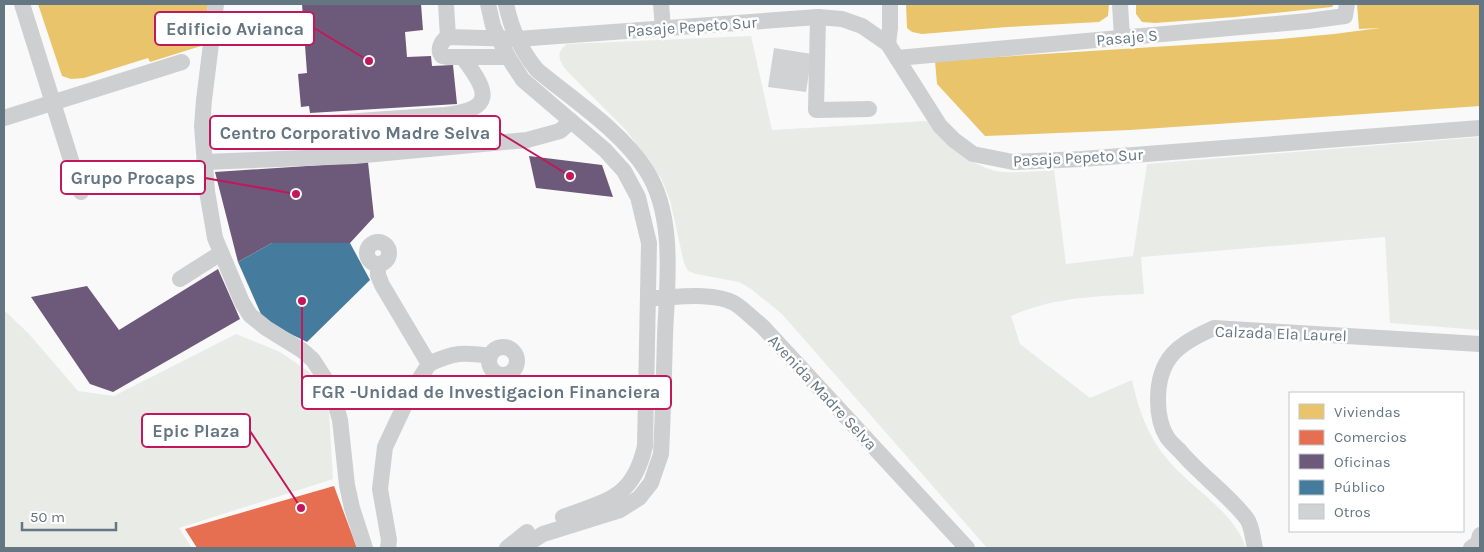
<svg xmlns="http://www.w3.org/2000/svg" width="1484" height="552" viewBox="0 0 1484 552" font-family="Karla,sans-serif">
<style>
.green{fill:#e8ebe6}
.homes{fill:#e9c46a}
.shops{fill:#e76f51}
.offices{fill:#6d597a}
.public{fill:#457b9d}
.building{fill:#d0d2d3}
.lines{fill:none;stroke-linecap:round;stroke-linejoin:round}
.minor{stroke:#cecfd0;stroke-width:16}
.labels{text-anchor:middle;stroke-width:5;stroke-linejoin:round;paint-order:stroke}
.street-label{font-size:16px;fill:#657683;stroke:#fff}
.leader{fill:none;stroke:#c2185b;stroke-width:2}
.callout-dot{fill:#c2185b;stroke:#fff;stroke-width:2}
.callout{fill:#fff;stroke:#c2185b;stroke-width:2}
.callout-label{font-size:18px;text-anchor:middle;font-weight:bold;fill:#657683}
</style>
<rect width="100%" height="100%" fill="#f9f9f9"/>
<g class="green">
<path d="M751,36L772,130L927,121C946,142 967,164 996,171C1007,174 1041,171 1054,170L1066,264L1133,256L1147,164L1480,137V330L1390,323L1385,237L1141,257L1144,294C1099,296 1053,297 1011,316L1020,344L1090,398L1132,380C1139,411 1147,435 1168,460C1193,490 1233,510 1246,548H987L782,314L751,289L739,282L696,274L688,271L684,263L670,200L661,178L626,130L567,71C559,61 555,53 567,44Z"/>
<polygon points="4,310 29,334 78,391 114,396 236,334 280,352 309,372 329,412 333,479 179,528 192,548 4,548"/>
</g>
<g class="homes">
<polygon points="38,4 208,4 204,45 150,62 148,58 84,78 71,79 62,76"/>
<polygon points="906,4 1109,4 1108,16 1099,22 1007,27 922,34 912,32 907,28"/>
<polygon points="1136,4 1334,4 1332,7 1235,17 1155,23 1142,22 1136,14"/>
<polygon points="1357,4 1480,4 1480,106 1130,130 985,136 937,84 935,61 1280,39 1334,34 1380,28 1359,29"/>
</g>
<polygon class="shops" points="334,486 357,548 197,548 185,529"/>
<g class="offices">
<polygon points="302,4 421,4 423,30 405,32 407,57 431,56 432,66 453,65 457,104 310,113 309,106 301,107 298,74 307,73"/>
<polygon points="529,156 602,165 613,197 536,188"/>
<polygon points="368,162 374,217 350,243 272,243 238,262 215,172"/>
<polygon points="218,269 240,319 113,392 90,384 31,297 87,286 119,330"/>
</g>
<polygon class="public" points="272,243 350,243 370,280 307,342 264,321 238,262"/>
<polygon class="building" points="774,48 812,54 806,92 768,87"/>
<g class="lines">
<g class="minor">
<polyline points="22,4 81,192"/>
<polyline points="216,4 204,100 202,126 207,191 215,238 242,302 250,315 266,328 303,351 313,360 324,377 333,395 340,420 347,485 352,508 365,548"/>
<polyline points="446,4 448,37"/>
<path d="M488,4L493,26L499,39L508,57L523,80L605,150L624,171L638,197L649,243L645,446C633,499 607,500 563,517"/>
<path d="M506,4C511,28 521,51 537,70C573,100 620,130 646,170C676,216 667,284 665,336C664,375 663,415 661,454L651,483L639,498L620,510L543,534L521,548"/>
<polyline points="661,4 663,28"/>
<polyline points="1120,4 1122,37"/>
<polyline points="818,17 816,110 869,109"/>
<polyline points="888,44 890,28 890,4"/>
<path d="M508,57H447L442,56C437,50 441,41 448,37L517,39L818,17L842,19L862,26L888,44L940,126L954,140L973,154L1013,162L1082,159L1480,128"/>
<polyline points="897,58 1308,21 1345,16 1347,4"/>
<polyline points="4,118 182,62"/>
<path d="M315,124L445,115C495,109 489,92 463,58"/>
<polyline points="204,162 354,156 527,140 560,131 571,121"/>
<circle cx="378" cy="253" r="11"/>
<polyline points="378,264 378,275 382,285 429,364 410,394 385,447 380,489 389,540 388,548"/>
<polyline points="180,279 221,253"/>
<path d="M656,298C678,297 714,292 734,303C744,309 753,319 762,326L967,548"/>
<circle cx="503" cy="361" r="14"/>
<path d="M429,364C454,352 463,352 490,356"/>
<polyline points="507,548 527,532"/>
<path d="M1255,548C1253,540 1252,526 1247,519C1228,494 1200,475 1180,451C1176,447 1170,442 1167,437C1160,426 1158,413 1158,400C1158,358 1178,344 1214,328L1480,344"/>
<polyline points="1471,548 1478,543 1480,535"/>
</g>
</g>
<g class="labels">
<g class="street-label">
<text transform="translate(692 26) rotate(-4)" y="6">Pasaje Pepeto Sur</text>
<text transform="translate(1127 37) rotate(-5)" y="6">Pasaje S</text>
<text transform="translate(1078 157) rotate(-3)" y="6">Pasaje Pepeto Sur</text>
<text transform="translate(1281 333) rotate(2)" y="6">Calzada Ela Laurel</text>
<text transform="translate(823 392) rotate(47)" y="6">Avenida Madre Selva</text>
</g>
</g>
<path class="leader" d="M369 61L314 28M570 176L500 133M296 194L205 178M302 301L302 392M301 508L250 431"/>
<g class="callout-dot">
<circle cx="369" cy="61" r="5"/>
<circle cx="570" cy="176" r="5"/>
<circle cx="296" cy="194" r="5"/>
<circle cx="302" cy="301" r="5"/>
<circle cx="301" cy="508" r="5"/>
</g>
<g class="callout">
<rect x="155" y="12" width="159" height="33" rx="5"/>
<rect x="210" y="116" width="290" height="33" rx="5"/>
<rect x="61" y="161" width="144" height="33" rx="5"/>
<rect x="302" y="376" width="369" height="33" rx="5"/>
<rect x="142" y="414" width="108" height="33" rx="5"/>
</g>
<g class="callout-label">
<text x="235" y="35">Edificio Avianca</text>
<text x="355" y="139">Centro Corporativo Madre Selva</text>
<text x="133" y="184">Grupo Procaps</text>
<text x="486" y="398">FGR -Unidad de Investigacion Financiera</text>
<text x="196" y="437">Epic Plaza</text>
</g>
<rect width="1484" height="552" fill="none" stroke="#657683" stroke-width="10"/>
<rect x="1289" y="392" width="175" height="140" fill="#ffffff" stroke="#c1c8cd"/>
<rect x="1299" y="404" width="25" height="15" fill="#e9c46a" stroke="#c1c8cd"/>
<text x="1334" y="417" font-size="15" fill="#657683">Viviendas</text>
<rect x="1299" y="430" width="25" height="15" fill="#e76f51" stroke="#c1c8cd"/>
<text x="1334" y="442" font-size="15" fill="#657683">Comercios</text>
<rect x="1299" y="454" width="25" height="15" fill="#6d597a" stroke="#c1c8cd"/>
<text x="1334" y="467" font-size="15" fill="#657683">Oficinas</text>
<rect x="1299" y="480" width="25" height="15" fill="#457b9d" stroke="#c1c8cd"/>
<text x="1334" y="492" font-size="15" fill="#657683">Público</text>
<rect x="1299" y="504" width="25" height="15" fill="#d0d2d3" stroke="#c1c8cd"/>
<text x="1334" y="517" font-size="15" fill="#657683">Otros</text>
<path d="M22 522v8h94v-8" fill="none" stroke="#657683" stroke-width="2.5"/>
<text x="30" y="522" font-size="15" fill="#657683" stroke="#ffffff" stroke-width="4" paint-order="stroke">50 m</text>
</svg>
